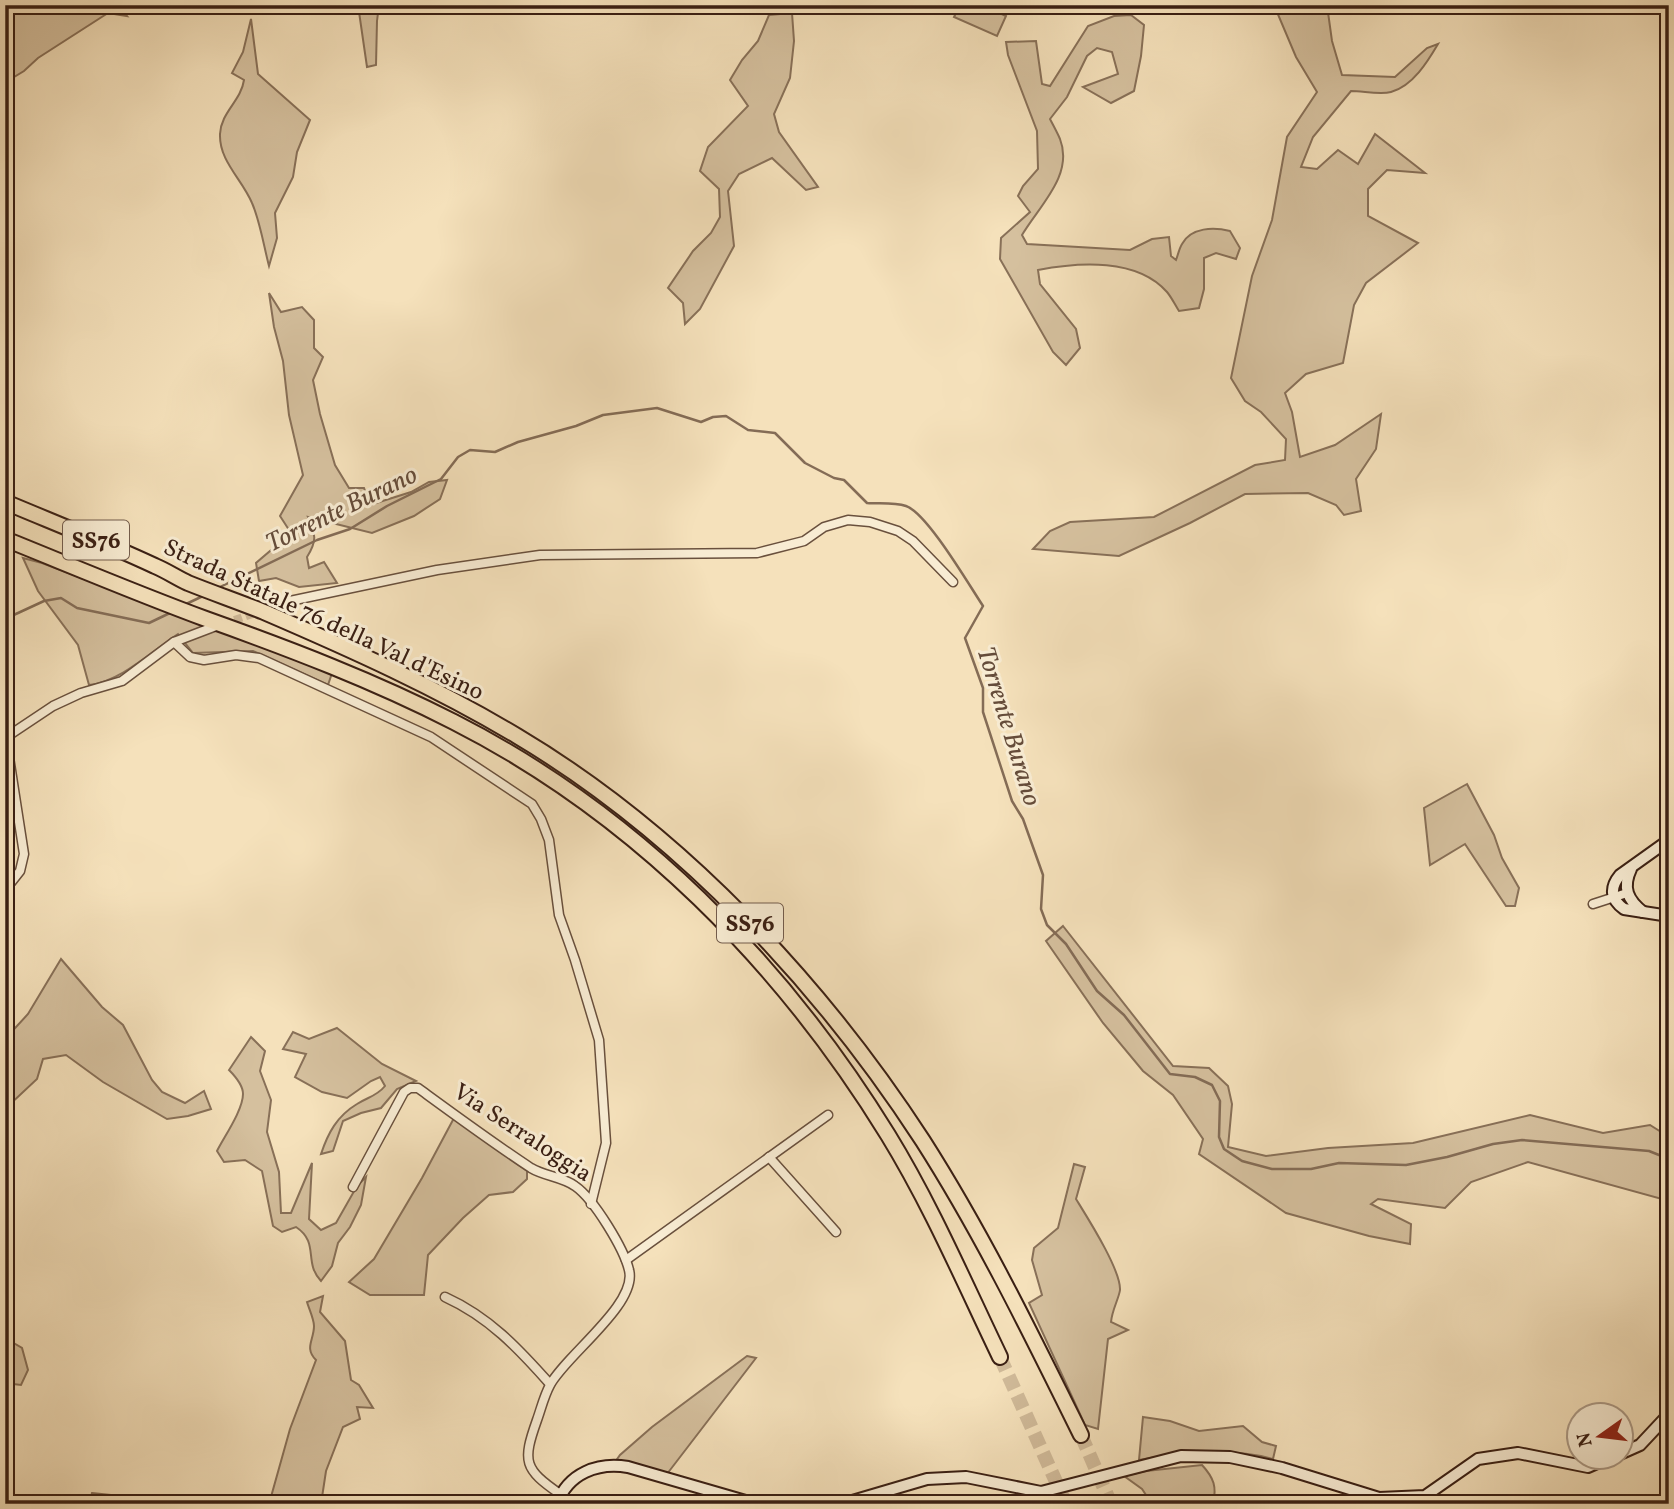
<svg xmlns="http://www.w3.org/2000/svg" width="1674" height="1509" viewBox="0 0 1674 1509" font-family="Vollkorn,serif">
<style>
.green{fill:#d5c09e;stroke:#887058;stroke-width:2}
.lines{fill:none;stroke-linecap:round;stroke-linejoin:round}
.stream{stroke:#846c56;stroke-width:2.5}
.street-tunnel{stroke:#d0ba99;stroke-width:8;stroke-dasharray:8 4;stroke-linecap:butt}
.highway-tunnel{stroke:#d0ba99;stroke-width:14;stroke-dasharray:14 7;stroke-linecap:butt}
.street-casing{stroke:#69503d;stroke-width:11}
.secondary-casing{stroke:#3a1f13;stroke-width:14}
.highway-casing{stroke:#3a1f13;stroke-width:18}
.street{stroke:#f8ecd3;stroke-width:8}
.secondary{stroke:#f8ecd3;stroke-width:10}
.highway{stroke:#f5e1bb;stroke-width:14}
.labels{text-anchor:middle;stroke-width:6;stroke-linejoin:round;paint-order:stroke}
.shield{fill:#f8ecd3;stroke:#735c4d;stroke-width:2}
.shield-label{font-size:23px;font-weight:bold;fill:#3a1f13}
.street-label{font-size:24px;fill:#3a1f13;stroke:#f8ecd3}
.water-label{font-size:26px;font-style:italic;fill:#654c3a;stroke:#f8ecd3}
</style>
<rect width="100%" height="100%" fill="#f5e1bb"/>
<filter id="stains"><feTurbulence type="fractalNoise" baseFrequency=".00286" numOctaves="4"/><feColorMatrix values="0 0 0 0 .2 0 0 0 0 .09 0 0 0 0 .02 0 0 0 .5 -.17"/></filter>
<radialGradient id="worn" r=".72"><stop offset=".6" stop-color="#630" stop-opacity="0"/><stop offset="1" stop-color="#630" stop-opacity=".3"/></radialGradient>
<g class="green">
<polygon points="5,5 118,5 127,16 108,13 38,58 24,71 14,77 5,77"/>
<polygon points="358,5 379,5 377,21 376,65 367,67"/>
<polygon points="960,5 982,5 1006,16 997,36 954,17"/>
<path d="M1274,5H1300L1303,11L1315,5H1327L1332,41L1342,75L1395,77L1427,48L1438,44C1428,61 1413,86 1391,92C1380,95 1363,91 1351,91L1313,137L1301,167L1317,169L1338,150L1358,164L1375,134L1425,173L1387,170L1368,189V216L1418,243L1366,283L1354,305L1343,363L1306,374L1285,393L1292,412L1300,457L1335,445L1381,414L1376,449L1356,479L1361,511L1344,515L1336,505L1308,493L1245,494L1190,523L1119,556L1033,549L1050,531L1070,522L1154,517L1255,465L1285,460L1286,439L1261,412L1245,401L1231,378L1252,276L1272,220L1287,137L1317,92L1296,57Z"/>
<polygon points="792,13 794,41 790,78 774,114 779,132 818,187 806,190 772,158 739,174 728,191 734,246 700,309 685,324 683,303 668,288 693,251 711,233 720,217 719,189 700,171 708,147 748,106 730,80 742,60 758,41 769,15"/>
<path d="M1131,15L1144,25L1141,56L1134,91L1111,103L1083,87L1118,74L1112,52L1097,48L1087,56L1067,97L1050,119C1053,125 1057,132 1060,139C1074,175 1039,206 1022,235L1027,244L1130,250L1152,239L1169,237L1171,256L1176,260C1178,255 1179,249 1182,244C1191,227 1214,227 1230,231L1240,248L1236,259L1216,253L1204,258V289L1199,308L1179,311C1175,305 1172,298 1167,292C1137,258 1079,262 1038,270L1040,284L1076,329L1080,348L1066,365L1053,352L1000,259L1001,238L1030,212L1018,196L1023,186L1038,169L1037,131L1008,55L1006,42L1036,41L1042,84L1050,86L1088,26L1114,16Z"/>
<path d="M251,19L258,74L310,120L297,152L293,177L275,213L277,238L269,266C264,247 260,221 252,203C242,179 219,161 220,134C221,112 241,101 244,80L232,73L243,52Z"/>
<path d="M269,293L281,312L302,307L314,320V348L323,357L313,380L320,414L335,465L349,488H364L370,505L411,492L429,482L447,480L440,499L414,516L372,533L308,517C315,534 318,540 307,557L309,568L324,562L337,583L299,587L276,578L259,581L256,563L291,533L280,516L303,475L289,415L283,361L274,327Z"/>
<path d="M23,558L42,563L332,673L328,685L253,651L193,653L178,634C152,651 120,682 89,685L78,645L38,591Z"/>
<polygon points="1467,784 1494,835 1502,858 1519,888 1515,906 1506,906 1465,844 1430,865 1424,808"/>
<polygon points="1063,926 1173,1066 1209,1068 1228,1086 1232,1104 1228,1147 1266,1156 1328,1148 1413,1143 1530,1115 1603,1133 1650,1125 1669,1137 1669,1201 1528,1162 1471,1182 1445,1208 1378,1199 1371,1204 1411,1224 1410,1244 1369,1236 1286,1213 1199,1154 1203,1139 1173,1095 1143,1071 1103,1023 1046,941"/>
<polygon points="61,959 102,1007 123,1025 152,1080 162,1092 185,1103 204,1091 211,1109 188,1116 167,1119 103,1082 66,1055 43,1059 37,1079 5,1109 5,1039 28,1014"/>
<path d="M337,1028L382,1064L416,1081L397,1089L381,1108L361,1113L343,1121L333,1151L321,1154C328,1133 337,1116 357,1104C368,1097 377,1096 385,1086L380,1077L371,1081L347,1098L322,1092L295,1077L306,1054L283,1049L293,1032L309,1039Z"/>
<path d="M251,1037L265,1051L260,1071L271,1100L267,1132L279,1172L281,1213H291L312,1163L309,1219L321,1230L336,1223L357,1186L366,1177L361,1205L350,1227L338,1243L332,1266L321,1281C303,1262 320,1243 296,1227L282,1232L273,1226L262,1171L245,1160L224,1162L217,1151C224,1137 243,1110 243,1094C243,1085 235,1076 229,1070Z"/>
<polygon points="454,1118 527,1171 527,1179 513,1192 489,1195 463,1218 428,1255 424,1295 370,1295 349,1282 374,1259 422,1178"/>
<path d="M1074,1164L1085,1167L1076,1199C1087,1217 1121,1270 1120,1290C1119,1298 1112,1310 1111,1322L1128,1330L1108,1339L1098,1429L1085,1425L1029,1303L1042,1295L1032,1260L1034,1248L1058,1228Z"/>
<path d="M323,1296L320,1312L345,1341L351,1380L359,1385L373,1408L357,1407L360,1419L343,1427L326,1471L321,1504H269L290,1429L316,1360C304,1348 314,1340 314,1326C314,1319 309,1309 307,1302Z"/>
<polygon points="5,1338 22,1348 28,1370 21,1385 5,1383"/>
<polygon points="747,1356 756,1358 667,1474 615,1462 620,1455 652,1427"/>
<path d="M1143,1417L1170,1421L1199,1431L1243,1426L1262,1442L1276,1446L1273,1459C1231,1447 1182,1452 1139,1460Z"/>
<path d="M1202,1465C1214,1478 1217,1487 1213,1504H1152L1142,1489L1124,1476L1146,1471Z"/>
<polygon points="92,1493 148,1499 147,1504 89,1504"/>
</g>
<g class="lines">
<g class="stream">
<path d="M218,588L317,540L350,529L387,506L441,479L458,457L470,450L495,452L518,442L576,426L603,415L657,408L701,422L713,417L726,416L748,430L775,433L805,463L834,478L844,480L867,503C879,504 894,502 906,506C927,513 969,585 983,606L965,638L983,688V712L1012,801L1023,819L1043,875L1041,909L1047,925L1066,944L1097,991L1124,1015L1170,1074L1195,1077L1212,1085L1220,1101L1219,1137L1224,1149L1242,1161L1272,1169H1311L1339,1163L1406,1165L1447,1157L1493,1144L1522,1140L1649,1151L1669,1159"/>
<polyline points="184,605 203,596"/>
<polyline points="5,619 44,601 61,598 77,608 149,623 172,612"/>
</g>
<polyline class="street-tunnel" points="223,624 290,601"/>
<g class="highway-tunnel">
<polyline points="1000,1357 1066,1504"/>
<polyline points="1081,1435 1111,1504"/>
</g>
<defs>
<g id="street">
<polyline points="290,601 437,570 540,555 757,553 804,541 824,527 848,520 870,522 898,531 913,541 953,582"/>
<polyline points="174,642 190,657 204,660 236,655 259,658 431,737 532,804 541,819 549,840 559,915 575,960 599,1040 606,1143 591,1204"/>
<polyline points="5,738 53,706 81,693 122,681 174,642 216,626"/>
<polyline points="5,890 20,871 24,854 6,738"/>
<polyline points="1593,904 1627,893"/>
<polyline points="769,1157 836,1232"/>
<path d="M353,1187L404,1092L410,1088H418C455,1115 493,1143 531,1168C544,1176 563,1177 575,1186C594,1199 624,1249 629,1270C638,1304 565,1356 550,1385C544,1396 541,1409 537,1420C522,1462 524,1469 560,1494"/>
<polyline points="626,1260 828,1115"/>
<path d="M445,1297C489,1317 518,1348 550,1384"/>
</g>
<g id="secondary">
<path d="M1669,840L1620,875C1610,887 1610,899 1624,909L1669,916"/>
<path d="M1631,869C1622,888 1628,900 1643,912"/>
<polyline points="1622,1453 1640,1445 1669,1414"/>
<path d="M557,1504C568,1473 598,1462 628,1467L756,1504"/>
<polyline points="842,1504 927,1479 966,1477 1041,1492 1181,1456 1230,1457 1282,1468 1379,1498 1425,1496 1478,1459 1518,1453 1588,1467 1613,1456"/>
</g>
<g id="highway">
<path d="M5,502C55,523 106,543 155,566C167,571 177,578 188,583C213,593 239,602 264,612C350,649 437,688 517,736C680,833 821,984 923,1141C983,1235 1032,1336 1081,1435"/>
<path d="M5,539C72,566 138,594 206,619C290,649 374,681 454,722C635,814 782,963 888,1135C931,1205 964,1282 1000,1357"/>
</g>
</defs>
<use href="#street" class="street-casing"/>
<use href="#secondary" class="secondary-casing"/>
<use href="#highway" class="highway-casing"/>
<use href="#street" class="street"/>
<use href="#secondary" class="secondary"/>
<use href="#highway" class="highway"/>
</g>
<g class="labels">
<g class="shield">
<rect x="63" y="520.5" width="66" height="39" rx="5"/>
<rect x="717" y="903.5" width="66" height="39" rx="5"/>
</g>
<g class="shield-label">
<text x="96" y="548">SS76</text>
<text x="750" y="931">SS76</text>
</g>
<g class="street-label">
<text transform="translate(324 619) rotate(25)" y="8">Strada Statale 76 della Val d'Esino</text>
<text transform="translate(523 1132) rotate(33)" y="8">Via Serraloggia</text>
</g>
<g class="water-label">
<text transform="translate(341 508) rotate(-26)" y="9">Torrente Burano</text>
<text transform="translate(1010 726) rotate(73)" y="9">Torrente Burano</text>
</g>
</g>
<rect width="1674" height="1509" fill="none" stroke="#f5e1bb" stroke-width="28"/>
<rect x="7" y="7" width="1660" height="1495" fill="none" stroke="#3a1f13" stroke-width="3.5"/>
<rect x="14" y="14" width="1646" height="1481" fill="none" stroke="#3a1f13" stroke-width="2"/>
<g transform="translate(1600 1436) rotate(256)"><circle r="33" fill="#f8ecd3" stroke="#ac9a86" stroke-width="2"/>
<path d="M0-5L12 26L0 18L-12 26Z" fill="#8f2418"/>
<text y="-10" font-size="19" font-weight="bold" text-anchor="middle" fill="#3a1f13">N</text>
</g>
<rect width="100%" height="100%" filter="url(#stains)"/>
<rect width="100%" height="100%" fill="url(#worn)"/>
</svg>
